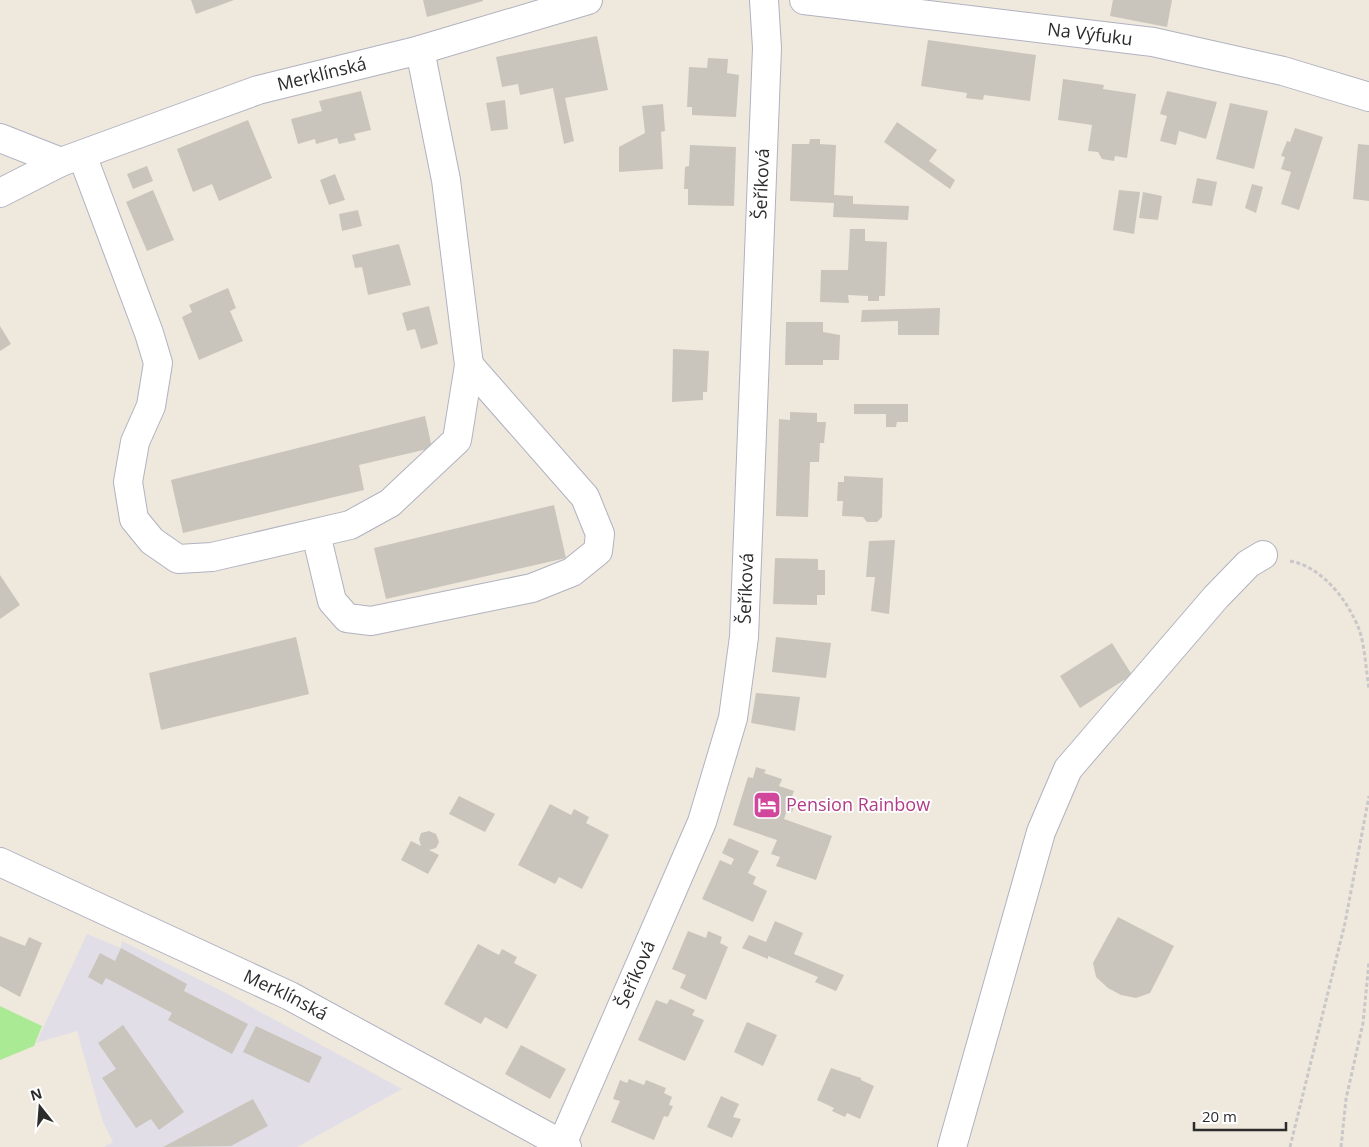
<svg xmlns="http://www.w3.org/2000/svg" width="1369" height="1147" viewBox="0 0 1369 1147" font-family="'Open Sans',sans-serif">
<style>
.industrial{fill:#e1dee7}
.green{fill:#abea94}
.building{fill:#cac5bc}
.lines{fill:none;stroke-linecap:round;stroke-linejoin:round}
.minor-casing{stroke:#b1b2c1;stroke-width:30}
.path{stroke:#c8c8c8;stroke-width:3;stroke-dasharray:4 2.5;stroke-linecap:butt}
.minor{stroke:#fff;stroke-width:28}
.labels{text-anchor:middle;stroke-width:4;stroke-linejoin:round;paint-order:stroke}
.street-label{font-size:18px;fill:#2c2c2c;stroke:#fff}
.hotel-label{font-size:18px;fill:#b23c85;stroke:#fff;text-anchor:start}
</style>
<rect width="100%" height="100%" fill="#efe8dd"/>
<polygon class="industrial" points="87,934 121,948 122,941 222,991 402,1089 297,1147 104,1147 113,1142 103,1122 77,1031 36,1043"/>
<polygon class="green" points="0,1006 42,1026 34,1046 0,1060"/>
<g class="building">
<polygon points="191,0 234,0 196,14"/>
<polygon points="423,0 483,0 483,1 427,17"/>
<polygon points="1113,0 1172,0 1167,27 1110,16"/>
<polygon points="597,36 608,90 565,98 574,141 564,144 553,88 520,95 518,84 502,87 496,57"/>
<polygon points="928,40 1036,55 1030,101 984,95 983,100 966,98 967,93 921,86"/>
<polygon points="708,58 728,59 727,73 739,75 736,117 692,115 692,107 687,107 689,67 707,68"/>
<polygon points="1063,79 1104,85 1103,89 1136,94 1127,158 1115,156 1114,161 1102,159 1098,152 1088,151 1092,125 1058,120"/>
<polygon points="361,91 371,130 354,134 356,140 339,144 337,138 316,144 315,139 298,144 291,119 322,111 319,101"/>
<polygon points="1167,91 1217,102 1206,139 1179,131 1176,145 1160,141 1167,116 1160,114"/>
<polygon points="505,100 508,129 491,131 486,103"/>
<polygon points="1230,103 1268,111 1254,169 1216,159"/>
<polygon points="663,104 665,131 661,132 663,169 619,172 619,147 645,133 642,106"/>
<polygon points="248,120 272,178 219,201 212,184 193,192 177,149"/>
<polygon points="897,122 937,150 929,161 955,180 950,189 884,142"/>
<polygon points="1295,128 1323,137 1299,210 1281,204 1291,172 1281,169 1285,157 1281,156 1287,141 1290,142"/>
<polygon points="810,139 820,139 820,144 836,145 834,195 853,196 853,204 909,206 908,220 833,217 834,203 790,201 792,144 809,144"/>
<polygon points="1358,144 1369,145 1369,201 1353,199"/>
<polygon points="690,145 736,147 734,206 688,205 688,189 684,189 685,167 689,166"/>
<polygon points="147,166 153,181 133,189 127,174"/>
<polygon points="335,174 345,200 329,205 320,180"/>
<polygon points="1197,178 1217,182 1212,206 1192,203"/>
<polygon points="1252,184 1263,187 1256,213 1245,208"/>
<polygon points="153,190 174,240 147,251 126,202"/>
<polygon points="1119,190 1140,192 1134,234 1113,230"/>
<polygon points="1143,192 1162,196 1158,220 1139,218"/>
<polygon points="358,210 362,226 342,231 339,214"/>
<polygon points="850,229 865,229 865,241 887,242 885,296 879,296 879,301 868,301 868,296 848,295 849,303 820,302 821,270 848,270"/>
<polygon points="399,244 411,285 368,295 362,267 355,268 352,255"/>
<polygon points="228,288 236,308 230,311 243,341 199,360 182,317 192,312 189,305"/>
<polygon points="429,306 438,344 421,349 415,329 407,331 402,313"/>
<polygon points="940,308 939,335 898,335 898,321 861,322 862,310"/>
<polygon points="786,322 823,322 823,332 840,335 839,360 823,360 823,365 785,365"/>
<polygon points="0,326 11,344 0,351"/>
<polygon points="673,349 709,351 707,392 703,392 703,400 672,402"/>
<polygon points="854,404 908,404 908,422 897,422 896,427 886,427 886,414 854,414"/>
<polygon points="790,412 817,413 817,422 826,422 824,443 820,443 819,462 810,462 808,517 776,516 779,419 790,420"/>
<polygon points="425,416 432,448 359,465 364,490 183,533 171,480"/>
<polygon points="844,476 883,478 882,517 877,522 867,522 863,517 842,516 843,501 837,501 838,482 844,482"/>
<polygon points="554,505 566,558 386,599 374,548"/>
<polygon points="895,540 889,614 871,611 875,577 866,577 869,541"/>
<polygon points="775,558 818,559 818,570 825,570 825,595 817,595 817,605 773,604"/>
<polygon points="0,575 20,605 0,619"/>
<polygon points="296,637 309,694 161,730 149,673"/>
<polygon points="776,637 831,643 826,678 772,672"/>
<polygon points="1112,643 1132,675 1080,708 1060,676"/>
<polygon points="756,693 800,697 795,731 751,723"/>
<polygon points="756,767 766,770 764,773 782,779 779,786 794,791 791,799 796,801 792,812 787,810 784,819 832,836 816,880 776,866 780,857 771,854 777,840 733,825 748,777 753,778"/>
<polygon points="459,796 495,814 485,832 449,814"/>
<polygon points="550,804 571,815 574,809 589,817 586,823 609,835 582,889 559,877 555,884 518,865"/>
<polygon points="429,831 436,834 439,842 436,848 429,850 439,855 428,874 401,860 411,841 421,846 419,839 421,833"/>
<polygon points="729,838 759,851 748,873 756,877 753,884 767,891 753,922 702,899 720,860 731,865 734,859 722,853"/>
<polygon points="1118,917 1174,946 1150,993 1136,998 1121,995 1108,988 1096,977 1093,963"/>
<polygon points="775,921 803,933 794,954 844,975 836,991 815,982 818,977 768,956 768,959 742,948 749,935 766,942"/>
<polygon points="688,931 706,938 708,931 722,937 720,943 728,947 706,1000 680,988 686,975 672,969"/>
<polygon points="0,936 25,946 29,937 42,943 20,997 0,986"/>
<polygon points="478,944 499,955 502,949 517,957 514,963 537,975 507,1029 485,1017 481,1024 444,1004"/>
<polygon points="121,948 187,984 184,991 248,1024 232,1054 168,1020 172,1013 106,978 102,985 88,977 100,953 115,961"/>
<polygon points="670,999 695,1010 692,1015 704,1020 685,1061 638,1040 656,1000 667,1004"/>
<polygon points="747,1022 777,1035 763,1066 734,1052"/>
<polygon points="123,1025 184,1112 159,1130 151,1119 136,1128 102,1078 116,1069 98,1043"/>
<polygon points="256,1026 322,1057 309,1083 243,1052"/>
<polygon points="521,1045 566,1069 550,1099 505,1074"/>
<polygon points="831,1068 861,1078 861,1080 874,1086 860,1119 847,1113 845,1117 832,1111 834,1108 817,1100"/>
<polygon points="629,1079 644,1085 646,1080 666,1088 664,1093 672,1097 669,1105 673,1106 668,1117 664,1116 654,1140 611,1122 620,1101 613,1099 620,1080 627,1083"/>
<polygon points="721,1096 739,1104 733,1117 741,1119 732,1138 707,1127"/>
<polygon points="253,1099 268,1126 231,1146 163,1147"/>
</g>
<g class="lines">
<defs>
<g id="minor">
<path id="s1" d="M804,0L1153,42L1283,71L1369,97"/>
<path id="s2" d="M0,138L61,162L258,90L420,50L588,0"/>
<polyline points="82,155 149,333 158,363 151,406 135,442 128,482 134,519 152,541 178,559 212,557 350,525 390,503 457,440 469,365 446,180 420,50"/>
<polyline points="0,193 61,162"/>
<polyline points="316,534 332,601 347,618 371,621 532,588 572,572 598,551 600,534 585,497 469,365"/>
<path id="s3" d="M0,862L290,996L567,1147"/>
<path id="s4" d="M562,1144L702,822L733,718L744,637L767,48L764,0"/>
<polyline points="952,1147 1041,832 1068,769 1216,597 1248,564 1263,555"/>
</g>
</defs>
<use href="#minor" class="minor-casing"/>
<g class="path">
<path d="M1290,561C1322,567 1347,599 1359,629C1365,646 1366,670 1369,689"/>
<polyline points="1290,1147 1345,923 1369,796"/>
<polyline points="1341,1147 1346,1099 1363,1023 1369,962"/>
</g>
<use href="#minor" class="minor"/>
</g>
<defs>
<symbol id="hotel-square" viewBox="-11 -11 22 22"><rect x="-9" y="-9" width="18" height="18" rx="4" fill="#d1479c" stroke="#fff"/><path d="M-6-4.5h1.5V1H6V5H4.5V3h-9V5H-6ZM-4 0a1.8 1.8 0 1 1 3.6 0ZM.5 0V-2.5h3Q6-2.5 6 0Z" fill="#fff"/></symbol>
</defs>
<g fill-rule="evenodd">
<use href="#hotel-square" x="751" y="789" width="32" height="32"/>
</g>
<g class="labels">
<g class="street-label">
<text dy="6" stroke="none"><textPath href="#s1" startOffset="288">Na Výfuku</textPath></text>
<text dy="6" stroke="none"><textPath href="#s2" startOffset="341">Merklínská</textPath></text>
<text dy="6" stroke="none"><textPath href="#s4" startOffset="995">Šeříková</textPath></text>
<text dy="6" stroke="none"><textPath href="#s4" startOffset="590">Šeříková</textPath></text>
<text dy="6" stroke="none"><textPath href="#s4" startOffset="185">Šeříková</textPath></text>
<text dy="6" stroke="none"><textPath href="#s3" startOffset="315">Merklínská</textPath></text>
</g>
<g class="hotel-label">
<text x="786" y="811">Pension Rainbow</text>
</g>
</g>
<g transform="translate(40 1107) rotate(343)" stroke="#ffffff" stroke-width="4" paint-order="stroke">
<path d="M0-4L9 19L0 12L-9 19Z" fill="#2c2c2c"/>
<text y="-8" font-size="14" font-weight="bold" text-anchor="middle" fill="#2c2c2c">N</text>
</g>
<path d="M1194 1122v8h92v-8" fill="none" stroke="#2c2c2c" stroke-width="2.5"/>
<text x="1202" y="1122" font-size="15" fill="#2c2c2c" stroke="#ffffff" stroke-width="4" paint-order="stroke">20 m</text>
</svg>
